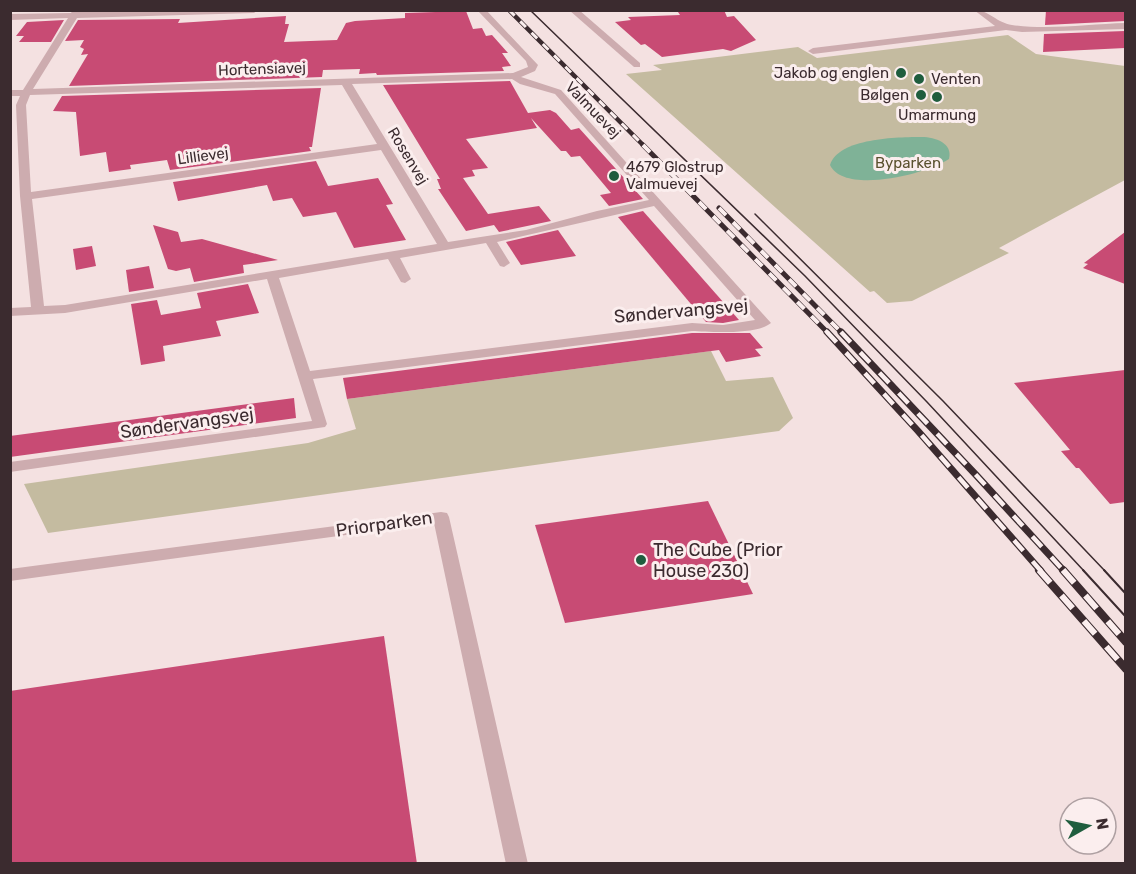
<svg xmlns="http://www.w3.org/2000/svg" width="1136" height="874" viewBox="0 0 1136 874" font-family="Rubik,sans-serif">
<style>
.green{fill:#c4bba0}
.water{fill:#7fb297}
.building{fill:#c84b74}
.lines{fill:none;stroke-linecap:round;stroke-linejoin:round}
.minor{fill:#cdacaf;fill-rule:evenodd}
.tram-far1{stroke:#3b2b2f;stroke-width:1.5}
.tram{stroke:#3b2b2f;stroke-width:2}
.rail-far3-casing{stroke:#3b2b2f;stroke-width:4.5}
.rail-far2-casing{stroke:#3b2b2f;stroke-width:5}
.rail-far1-casing{stroke:#3b2b2f;stroke-width:7}
.rail-casing{stroke:#3b2b2f;stroke-width:8}
.rail-far3{stroke:#fbeeee;stroke-width:3;stroke-dasharray:8;stroke-linecap:butt}
.rail-far2{stroke:#fbeeee;stroke-width:4;stroke-dasharray:10;stroke-linecap:butt}
.rail-far1{stroke:#fbeeee;stroke-width:4.5;stroke-dasharray:14;stroke-linecap:butt}
.rail{stroke:#fbeeee;stroke-width:6;stroke-dasharray:17;stroke-linecap:butt}
.poi-dot{fill:#1f5d3e;stroke:#fbeeee;stroke-width:2}
.labels{text-anchor:middle;stroke-width:6;stroke-linejoin:round;paint-order:stroke}
.far-street-label{font-size:15px;fill:#3b2b2f;stroke:#fbeeee}
.far-poi-label{font-size:15px;fill:#3b2b2f;stroke:#fbeeee;text-anchor:end}
.far-park-label{font-size:15px;fill:#5a512e;stroke:#fbeeee}
.street-label{font-size:18px;fill:#3b2b2f;stroke:#fbeeee}
.poi-label{font-size:18px;fill:#3b2b2f;stroke:#fbeeee;text-anchor:start}
</style>
<rect width="100%" height="100%" fill="#f4e1e1"/>
<g class="green">
<polygon points="1008,35 1036,54 1125,66 1125,180 999,248 1009,253 912,301 887,303 874,291 870,292 626,74 662,70 653,65 798,47 817,58"/>
<polygon points="711,351 726,381 773,377 793,418 779,431 48,533 24,484 308,443 356,429 347,399"/>
</g>
<path class="water" d="M922,137C935,137 953,143 949,159C927,174 844,195 830,165C838,138 898,137 922,137Z"/>
<g class="building">
<polygon points="724,10 727,17 734,16 756,40 731,51 723,49 662,57 645,44 641,45 615,22 631,20 628,17 680,15 678,12"/>
<polygon points="1046,10 1125,10 1125,21 1045,25"/>
<polygon points="466,11 473,29 482,28 486,36 492,35 508,53 502,53 511,66 502,67 504,71 377,75 376,73 359,74 360,69 323,70 322,77 69,86 88,54 81,55 84,49 80,47 84,40 65,41 78,20 180,19 178,23 286,16 285,24 289,24 284,42 337,40 346,23 355,21 405,18 405,13"/>
<polygon points="64,20 51,42 19,42 24,36 16,36 27,22"/>
<polygon points="1125,31 1125,48 1043,52 1044,34"/>
<polygon points="510,81 528,113 550,110 556,113 571,130 579,128 643,199 609,206 600,195 611,193 580,156 571,157 566,151 561,151 531,118 537,128 466,139 488,168 472,170 475,176 463,178 488,214 539,206 551,221 499,232 494,225 466,231 438,189 441,189 437,179 440,179 383,85"/>
<polygon points="321,88 312,147 309,147 311,151 170,170 167,160 130,165 131,169 109,172 106,152 80,156 76,112 53,111 62,96"/>
<polygon points="316,161 328,186 378,178 393,204 386,205 406,240 354,248 336,212 303,217 292,198 273,201 267,185 178,201 173,182"/>
<polygon points="643,211 739,320 723,323 706,322 618,217"/>
<polygon points="153,225 178,232 181,242 202,239 278,260 243,265 244,273 194,282 190,268 176,271 168,269"/>
<polygon points="558,230 576,256 521,265 506,242"/>
<polygon points="1125,232 1125,284 1083,268 1088,264 1084,263"/>
<polygon points="92,246 96,266 76,270 73,249"/>
<polygon points="149,266 154,288 129,292 126,270"/>
<polygon points="248,284 259,313 216,321 221,336 163,346 165,361 141,365 131,304 157,300 161,315 201,308 197,293"/>
<polygon points="692,333 750,333 763,348 755,349 761,356 726,362 719,350 347,399 343,378"/>
<polygon points="1125,370 1125,502 1110,504 1079,468 1076,468 1061,451 1070,450 1014,383"/>
<polygon points="294,398 296,418 10,457 10,436"/>
<polygon points="708,501 753,594 565,623 535,525"/>
<polygon points="384,636 417,864 10,864 10,691"/>
</g>
<g class="lines">
<g class="minor">
<path d="M73,10H81L80,12L258,10L254,13L77,18L33,89L513,73L528,67L526,61L477,10H486L538,65L535,71L521,77L561,90L771,323C757,335 710,332 692,331L313,379L327,424L325,427L10,472V462L312,421L267,279L65,313L10,316V308L31,307L20,196L16,105L20,96H10V90H23L68,18L10,20V14L71,13ZM512,79L520,84L555,94L649,200L597,211L526,230L448,242L352,84ZM342,85L377,144L31,192L26,105L30,95ZM381,150L437,244L65,305L44,306L32,199ZM654,206L755,320L723,325L692,323L310,371L279,278L388,259L401,282L405,283L411,279L400,258L486,243L500,266L504,267L510,263L497,242Z"/>
<polygon points="569,10 579,10 640,63 640,67 634,67"/>
<path d="M974,10C989,10 997,23 1012,25C1049,30 1089,24 1126,23V29L1022,32L1006,30L813,54L808,51L813,48L995,26Z"/>
<polygon points="441,512 447,513 449,517 528,864 506,864 434,523 10,581 10,569"/>
</g>
<g class="tram-far1">
<polyline points="530,10 805,276 927,402 1084,571"/>
<polyline points="755,214 943,401 1105,571"/>
</g>
<g class="tram">
<polyline points="1083,570 1126,617"/>
<polyline points="1104,570 1126,594"/>
</g>
<defs>
<polyline id="rail-far3" points="509,10 645,147"/>
<g id="rail-far2">
<polyline points="643,145 828,333"/>
<polyline points="719,208 842,333"/>
</g>
<g id="rail-far1">
<polyline points="827,332 918,431 1041,571"/>
<polyline points="841,332 977,476 1064,571"/>
</g>
<g id="rail">
<polyline points="1039,570 1126,669"/>
<polyline points="1063,570 1126,642"/>
</g>
</defs>
<use href="#rail-far3" class="rail-far3-casing"/>
<use href="#rail-far2" class="rail-far2-casing"/>
<use href="#rail-far1" class="rail-far1-casing"/>
<use href="#rail" class="rail-casing"/>
<use href="#rail-far3" class="rail-far3"/>
<use href="#rail-far2" class="rail-far2"/>
<use href="#rail-far1" class="rail-far1"/>
<use href="#rail" class="rail"/>
</g>
<g class="poi-dot">
<circle cx="901" cy="73" r="6"/>
<circle cx="919" cy="79" r="6"/>
<circle cx="921" cy="95" r="6"/>
<circle cx="937" cy="97" r="6"/>
<circle cx="614" cy="176" r="6"/>
<circle cx="641" cy="560" r="6"/>
</g>
<g class="labels">
<g class="far-street-label">
<text transform="translate(262 69) rotate(-2)" y="5">Hortensiavej</text>
<text transform="translate(593 110) rotate(46)" y="5">Valmuevej</text>
<text transform="translate(203 156) rotate(-8)" y="5">Lillievej</text>
<text transform="translate(408 156) rotate(59)" y="5">Rosenvej</text>
</g>
<g class="far-poi-label">
<text x="889" y="78">Jakob og englen</text>
<text x="931" y="84" text-anchor="start">Venten</text>
<text x="909" y="100">Bølgen</text>
<text x="937" y="120" text-anchor="middle">Umarmung</text>
<text x="626" y="172" text-anchor="start">4679 Glostrup<tspan x="626" dy="17">Valmuevej</tspan></text>
</g>
<g class="far-park-label">
<text x="908" y="168">Byparken</text>
</g>
<g class="street-label">
<text transform="translate(681 311) rotate(-5)" y="6">Søndervangsvej</text>
<text transform="translate(187 423) rotate(-8)" y="6">Søndervangsvej</text>
<text transform="translate(384 524) rotate(-8)" y="6">Priorparken</text>
</g>
<g class="poi-label">
<text x="653" y="556">The Cube (Prior<tspan x="653" dy="21">House 230)</tspan></text>
</g>
</g>
<rect width="1136" height="874" fill="none" stroke="#3b2b2f" stroke-width="24"/>
<g transform="translate(1088 826) rotate(81)"><circle r="28" fill="#fbeeee" stroke="#aea0a2" stroke-width="1.5"/>
<path d="M0-4.5L10 22L0 15L-10 22Z" fill="#1f5d3e"/>
<text y="-9" font-size="16" font-weight="bold" text-anchor="middle" fill="#3b2b2f">N</text>
</g>
</svg>
